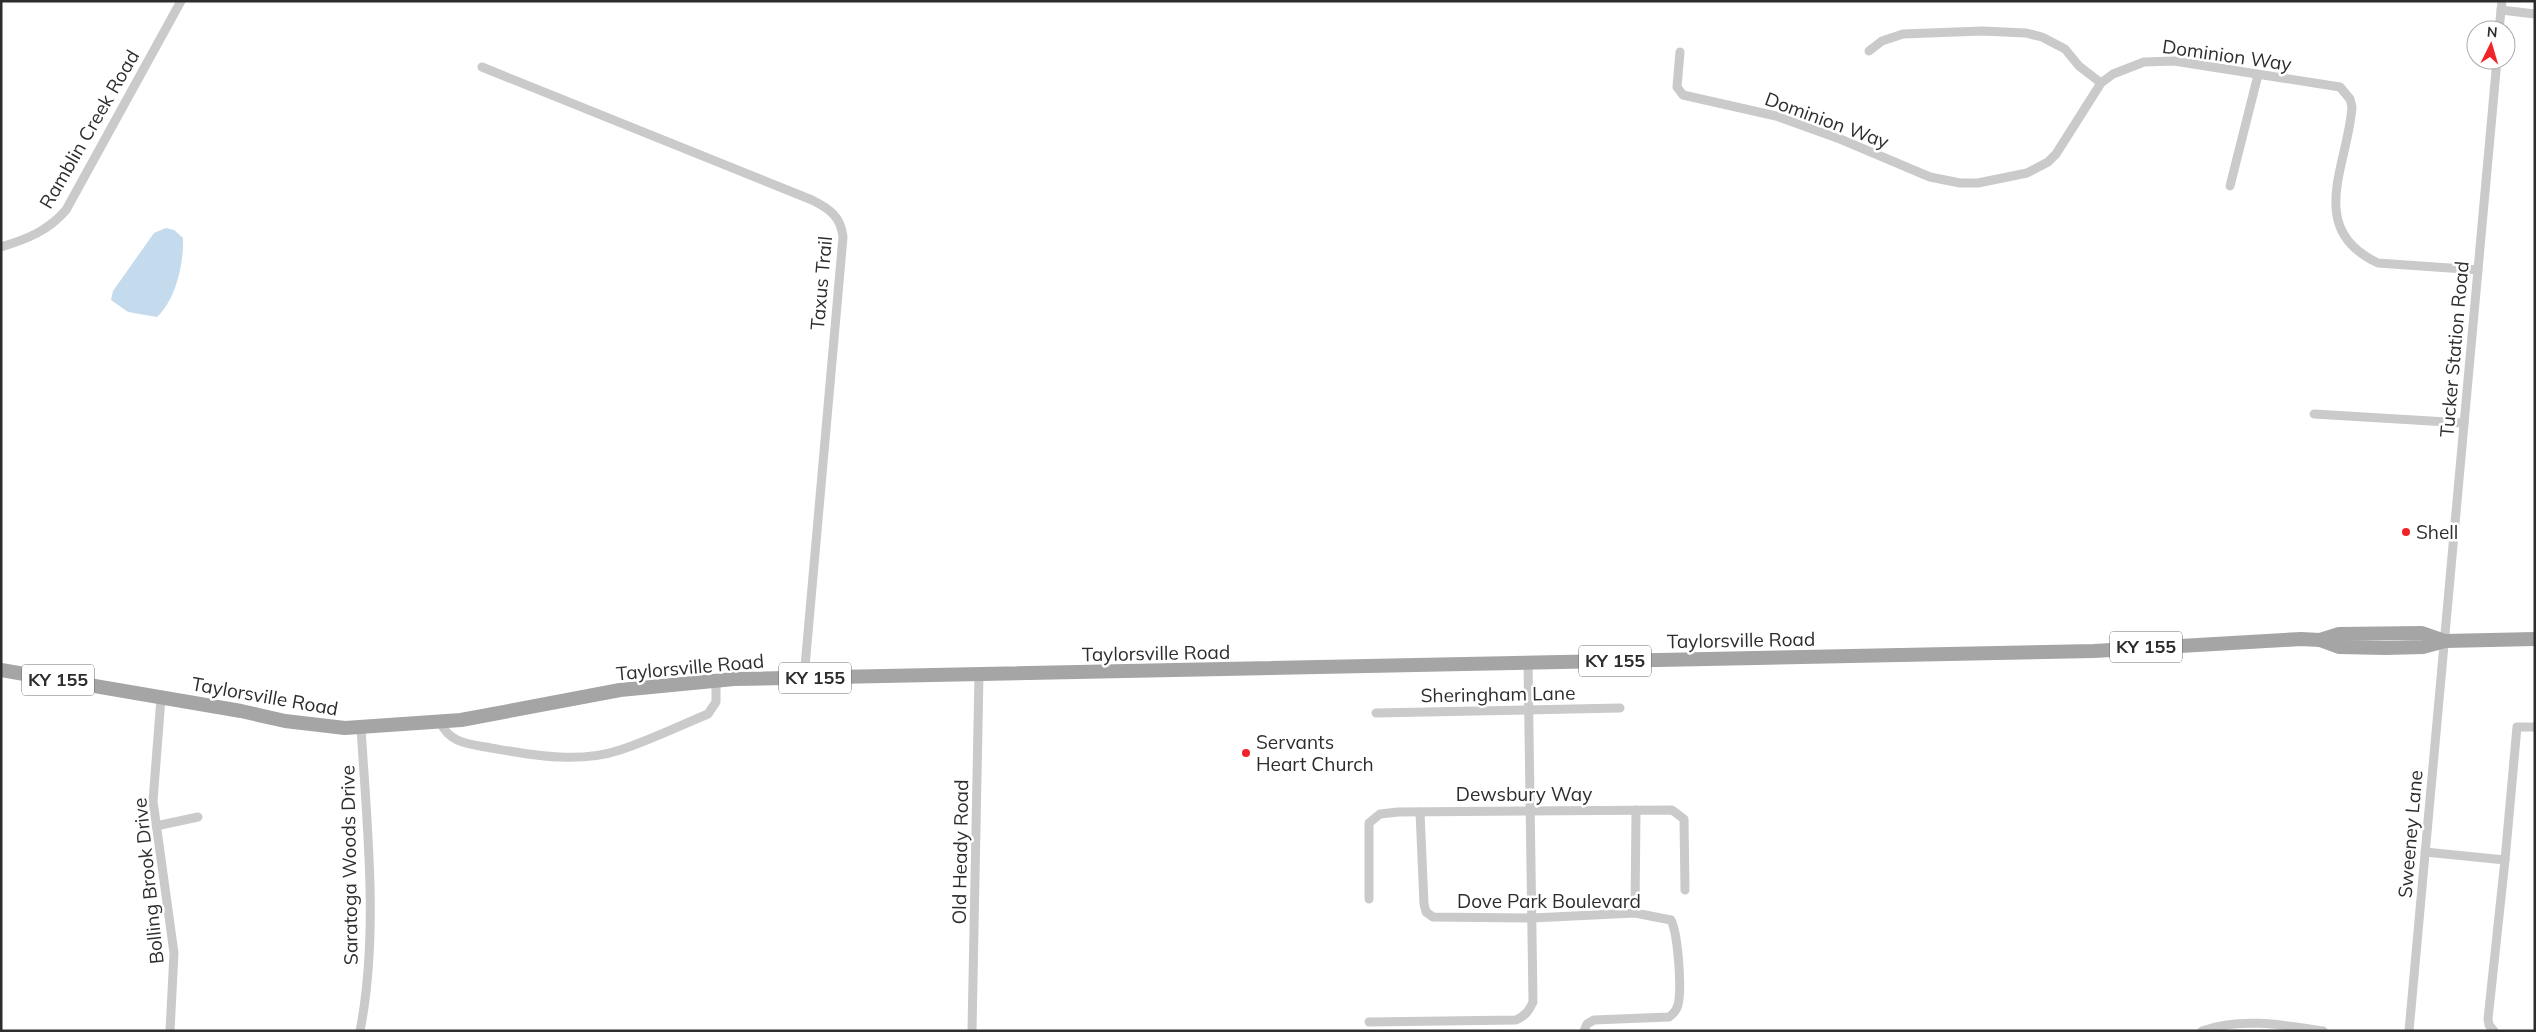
<svg xmlns="http://www.w3.org/2000/svg" width="2536" height="1032" viewBox="0 0 2536 1032" font-family="Mulish,sans-serif">
<style>
.water{fill:#c4dbed}
.lines{fill:none;stroke-linecap:round;stroke-linejoin:round}
.street{stroke:#cacaca;stroke-width:9}
.primary{stroke:#a5a5a5;stroke-width:14}
.poi-dot{fill:#f02329;stroke:#fff;stroke-width:2}
.labels{text-anchor:middle;stroke-width:5;stroke-linejoin:round;paint-order:stroke}
.shield{fill:#fff;stroke:#6c6c6c;stroke-width:1}
.shield-label{font-size:18px;font-weight:bold;fill:#2d2d2d}
.street-label{font-size:19px;fill:#2d2d2d;stroke:#fff}
.poi-label{font-size:19px;fill:#2d2d2d;stroke:#fff;text-anchor:start}
</style>
<rect width="100%" height="100%" fill="#fff"/>
<path class="water" d="M166,228L174,230L183,238C184,263 176,299 157,317L128,312L111,300L113,291L154,233Z"/>
<g class="lines">
<g class="street">
<polyline points="2501,10 2535,14"/>
<polyline points="2499,30 2502,1"/>
<polyline points="1869,51 1882,41 1903,34 1982,31 2026,33 2042,37 2065,49 2079,66 2101,83"/>
<path d="M1680,52L1677,87L1683,95L1776,116L1840,139L1930,177L1960,183H1978L2027,173L2048,162L2056,154L2101,83L2113,74L2144,62L2174,61L2340,87L2350,99L2352,107C2348,165 2305,229 2378,263L2478,270"/>
<path d="M482,67L812,200C830,209 841,217 843,237L804,678"/>
<polyline points="2230,186 2258,75"/>
<path d="M1,247C27,239 48,231 66,210L181,1"/>
<polyline points="2314,414 2464,423"/>
<polyline points="161,698 153,801 174,953 170,1031"/>
<polyline points="1376,713 1620,708"/>
<path d="M440,722C450,744 470,744 491,748C533,755 578,764 620,750C650,740 679,726 708,714L716,702V680"/>
<path d="M1420,812L1424,904L1426,912L1433,917L1532,918L1635,913L1671,920C1678,934 1682,989 1678,1005C1676,1011 1674,1013 1669,1017L1594,1020L1587,1024L1584,1031"/>
<polyline points="156,826 198,817"/>
<polyline points="2425,852 2505,860 2488,1019 2489,1025 2494,1031"/>
<polyline points="2505,860 2517,727 2535,727"/>
<polyline points="1369,899 1369,823 1380,814 1398,812 1672,810 1684,819 1685,890"/>
<polyline points="1635,913 1636,810"/>
<path d="M1369,1022L1516,1020C1525,1016 1529,1011 1533,1002L1528,663"/>
<path d="M360,1031C379,934 367,826 361,728"/>
<polyline points="972,1031 979,675"/>
<path d="M2202,1031C2241,1017 2284,1025 2323,1031"/>
<polyline points="2409,1031 2497,60"/>
</g>
<g class="primary">
<polyline points="2320,640 2339,647 2385,648 2423,647 2445,641 2535,639"/>
<polyline points="1,670 241,711 285,721 345,728 461,720 620,690 734,679 2094,651 2301,639 2320,640 2339,634 2422,633 2445,641"/>
</g>
</g>
<g class="poi-dot">
<circle cx="2406" cy="532" r="5"/>
<circle cx="1246" cy="753" r="5"/>
</g>
<g class="labels">
<g class="shield">
<rect x="2110" y="631.5" width="72" height="31" rx="4"/>
<rect x="1579" y="645.5" width="72" height="31" rx="4"/>
<rect x="779" y="662.5" width="72" height="31" rx="4"/>
<rect x="22" y="664.5" width="72" height="31" rx="4"/>
</g>
<g class="shield-label">
<text x="2146" y="653">KY 155</text>
<text x="1615" y="667">KY 155</text>
<text x="815" y="684">KY 155</text>
<text x="58" y="686">KY 155</text>
</g>
<g class="street-label">
<text transform="translate(2227 55) rotate(8)" y="7">Dominion Way</text>
<text transform="translate(1827 120) rotate(20)" y="7">Dominion Way</text>
<text transform="translate(89 129) rotate(-60)" y="7">Ramblin Creek Road</text>
<text transform="translate(821 283) rotate(-85)" y="7">Taxus Trail</text>
<text transform="translate(2454 349) rotate(-85)" y="7">Tucker Station Road</text>
<text transform="translate(1741 640) rotate(-1)" y="7">Taylorsville Road</text>
<text transform="translate(1156 653) rotate(-1)" y="7">Taylorsville Road</text>
<text transform="translate(690 667) rotate(-5)" y="7">Taylorsville Road</text>
<text transform="translate(1498 694) rotate(-1)" y="7">Sheringham Lane</text>
<text transform="translate(265 696) rotate(10)" y="7">Taylorsville Road</text>
<text x="1524" y="801">Dewsbury Way</text>
<text transform="translate(2410 834) rotate(-85)" y="7">Sweeney Lane</text>
<text transform="translate(960 852) rotate(-89)" y="7">Old Heady Road</text>
<text transform="translate(349 865) rotate(-91)" y="7">Saratoga Woods Drive</text>
<text transform="translate(148 881) rotate(-96)" y="7">Bolling Brook Drive</text>
<text x="1549" y="908">Dove Park Boulevard</text>
</g>
<g class="poi-label">
<text x="2416" y="539">Shell</text>
<text x="1256" y="749">Servants<tspan x="1256" dy="22">Heart Church</tspan></text>
</g>
</g>
<rect width="2536" height="1032" fill="none" stroke="#2d2d2d" stroke-width="5"/>
<g transform="translate(2491 45) rotate(5)"><circle r="24" fill="#ffffff" stroke="#ababab"/>
<path d="M0-4L9 19L0 12L-9 19Z" fill="#f02329"/>
<text y="-8" font-size="14" font-weight="bold" text-anchor="middle" fill="#2d2d2d">N</text>
</g>
</svg>
